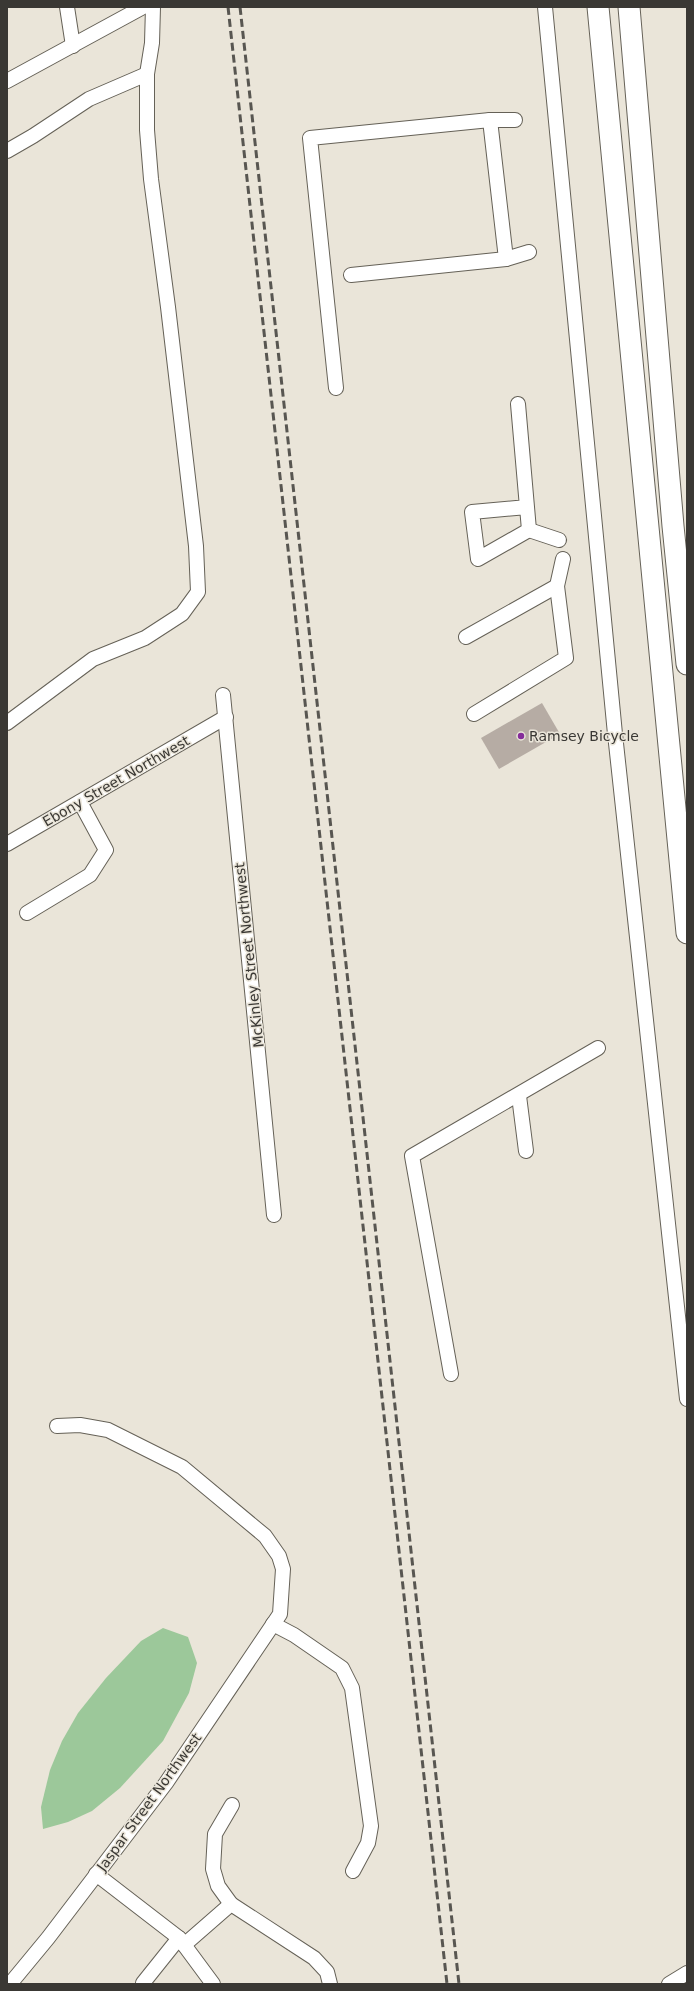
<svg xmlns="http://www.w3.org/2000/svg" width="694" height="1991" viewBox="0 0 694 1991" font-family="'DejaVu Sans',sans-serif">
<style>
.water{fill:#9cc89a}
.building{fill:#b6aca4}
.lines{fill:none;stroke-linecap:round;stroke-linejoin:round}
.minor-casing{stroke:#656157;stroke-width:16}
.highway-casing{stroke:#656157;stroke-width:23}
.minor{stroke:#fff;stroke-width:14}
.highway{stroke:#fff;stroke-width:21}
.rail{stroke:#585651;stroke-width:3;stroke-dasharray:8 4;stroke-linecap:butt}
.poi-dot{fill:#852d9a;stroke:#eae5d9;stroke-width:1.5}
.labels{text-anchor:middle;stroke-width:3;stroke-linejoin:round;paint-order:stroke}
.poi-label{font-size:14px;fill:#3a3834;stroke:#eae5d9;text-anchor:start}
.street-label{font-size:14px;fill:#3a3834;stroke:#eae5d9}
</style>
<rect width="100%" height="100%" fill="#eae5d9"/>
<polygon class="water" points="163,1628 188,1637 197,1663 189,1693 163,1741 120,1788 92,1811 68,1822 43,1829 41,1807 50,1770 62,1741 78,1713 106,1678 141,1641"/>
<polygon class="building" points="542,703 560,734 499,769 481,738"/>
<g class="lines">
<defs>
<g id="minor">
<polyline points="67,7 73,46"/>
<polyline points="545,7 615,734 687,1399"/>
<polyline points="7,81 143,7"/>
<polyline points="490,120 506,259"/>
<polyline points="7,151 33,136 89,99 147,74"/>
<polyline points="351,275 506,259 529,252"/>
<polyline points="336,388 310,138 490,120 515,120"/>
<polyline points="518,404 529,530 478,559 472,512 527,507"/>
<polyline points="529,530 559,540"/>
<polyline points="466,637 557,586"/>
<polyline points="223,695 274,1215"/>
<polyline points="474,714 566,658 557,586 563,559"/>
<polyline points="7,723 93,659 145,638 182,614 198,592 196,546 168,307 151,179 147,130 147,74 152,43 153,7"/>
<polyline points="7,844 226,717"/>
<polyline points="27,913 90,875 106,850 80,802"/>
<polyline points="519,1096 526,1151"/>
<polyline points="451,1374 412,1156 598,1048"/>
<polyline points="273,1624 294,1635 342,1668 352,1688 371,1826 368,1843 353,1871"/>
<polyline points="96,1874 179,1938 213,1984"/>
<polyline points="231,1904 218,1886 213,1869 215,1834 232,1805"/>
<polyline points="184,1945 231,1904 314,1958 327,1972 330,1984"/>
<polyline points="143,1983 179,1938"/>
<polyline points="10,1984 48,1938 166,1783 280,1614 283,1569 279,1556 265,1536 182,1467 108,1430 80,1425 57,1426"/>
<polyline points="669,1984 687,1973"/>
</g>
<g id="highway">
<polyline points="598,7 687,933"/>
<polyline points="629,7 673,526 687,664"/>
</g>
</defs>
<use href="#minor" class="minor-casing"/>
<use href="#highway" class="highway-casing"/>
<use href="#minor" class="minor"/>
<use href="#highway" class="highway"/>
<g class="rail">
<polyline points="228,7 447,1984"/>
<polyline points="240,7 459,1984"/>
</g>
</g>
<circle class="poi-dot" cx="521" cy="736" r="4"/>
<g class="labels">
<g class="poi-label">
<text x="529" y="741">Ramsey Bicycle</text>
</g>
<g class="street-label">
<text transform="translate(116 781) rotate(-30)" y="5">Ebony Street Northwest</text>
<text transform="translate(249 955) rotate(-96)" y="5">McKinley Street Northwest</text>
<text transform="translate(149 1802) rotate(-54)" y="5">Jaspar Street Northwest</text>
</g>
</g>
<rect width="694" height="1991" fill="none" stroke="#3a3834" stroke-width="16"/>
</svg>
